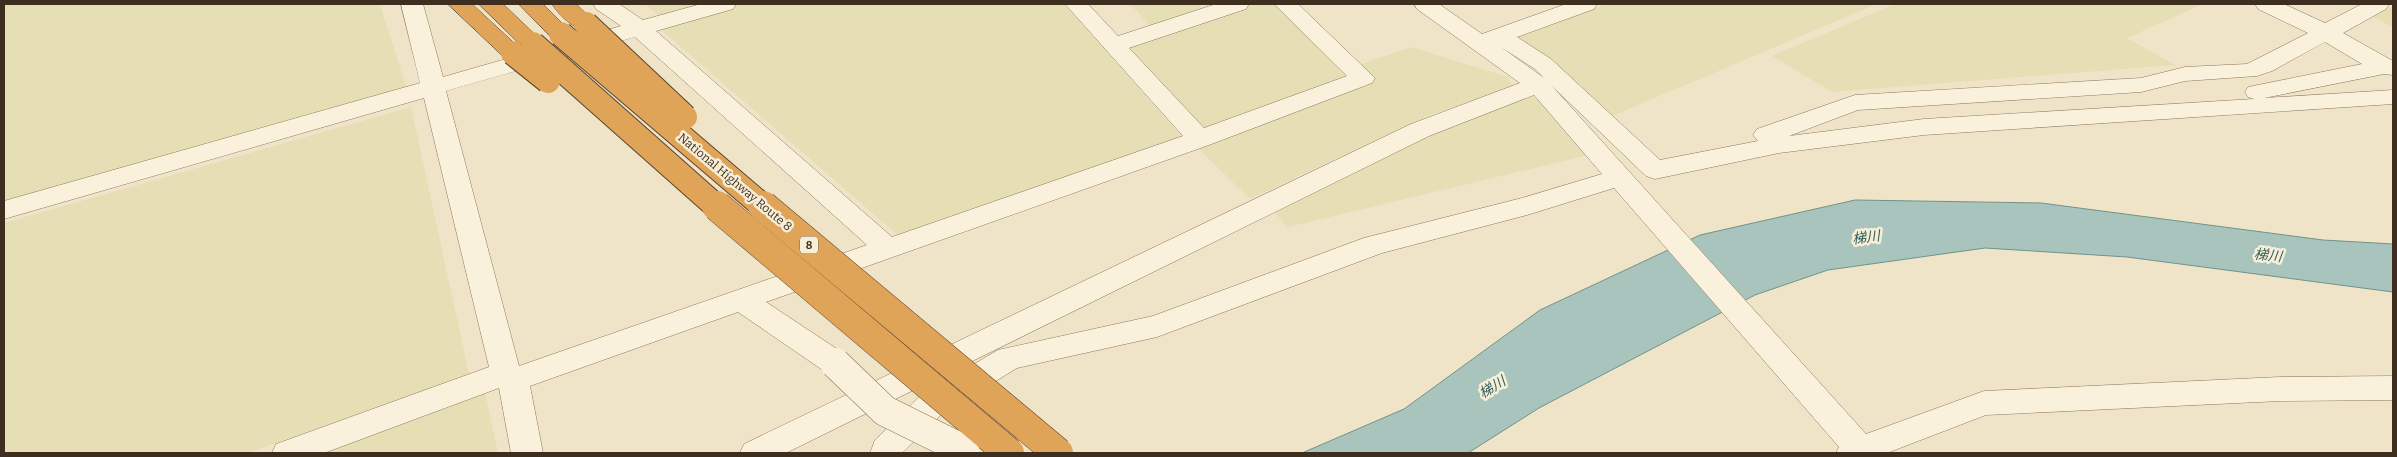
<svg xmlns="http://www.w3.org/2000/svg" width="2397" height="457" viewBox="0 0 2397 457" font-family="Bitter,'Noto Sans JP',serif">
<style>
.farmland{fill:#e6deb5}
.water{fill:#a9c4bc;stroke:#6f938a}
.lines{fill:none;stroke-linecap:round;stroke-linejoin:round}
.minor-casing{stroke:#8d765c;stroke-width:1}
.highway-casing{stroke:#5b4430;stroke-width:1}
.minor{fill:#faf1dc;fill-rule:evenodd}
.highway{fill:#e0a458;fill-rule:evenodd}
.minor-bridge-casing{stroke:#8d765c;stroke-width:31;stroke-linecap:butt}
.highway-bridge-far1-casing{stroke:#5b4430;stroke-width:26;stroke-linecap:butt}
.highway-bridge-casing{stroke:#5b4430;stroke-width:31;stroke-linecap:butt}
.minor-bridge{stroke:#faf1dc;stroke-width:30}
.highway-bridge-far1{stroke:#e0a458;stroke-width:24}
.highway-bridge{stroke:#e0a458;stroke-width:30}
.labels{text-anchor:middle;stroke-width:5;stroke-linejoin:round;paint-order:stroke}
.shield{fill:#f7eed8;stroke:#756857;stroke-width:1}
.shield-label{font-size:11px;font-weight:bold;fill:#3d2e20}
.street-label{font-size:12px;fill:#3d2e20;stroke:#f7eed8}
.water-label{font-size:14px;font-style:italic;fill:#2f5d5a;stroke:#f7eed8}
</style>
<rect width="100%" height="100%" fill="#f0e4c8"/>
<g class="farmland">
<polygon points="4,4 380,4 408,93 4,207"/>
<polygon points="644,4 699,4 659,15"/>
<polygon points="740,4 1064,4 1183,138 900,237 658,27"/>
<polygon points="1130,4 1198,4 1203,8 1151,26"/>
<polygon points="1255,4 1275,4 1351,76 1201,129 1125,45"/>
<polygon points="1606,4 1877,4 1605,119 1500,44"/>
<polygon points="1895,4 2203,4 2127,38 2175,65 1832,92 1772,56"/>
<polygon points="2393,6 2393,27 2371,16"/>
<polygon points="1411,47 1508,77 1513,87 1429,115 1250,199 1196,146 1372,83 1356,66"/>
<polygon points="1529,94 1606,151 1288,227 1269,207 1445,127"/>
<polygon points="411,107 469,374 248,453 4,453 4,223"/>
<polygon points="485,393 498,453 320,453"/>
</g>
<polygon class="water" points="1855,200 2041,203 2323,240 2393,244 2393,292 2127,257 1985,248 1828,270 1755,295 1539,408 1468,453 1302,453 1404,409 1540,310 1700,235"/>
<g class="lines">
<defs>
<g id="minor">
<path d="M401,4H423L443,77L621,26L596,9L593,4H619L643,20L701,4H736L733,9L656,31L892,237L1183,136L1065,4H1088L1118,36L1216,4H1249L1246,9L1129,48L1204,128L1347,76L1274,4H1298L1375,78L1372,83L1209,145L766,302L846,355L850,363L846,371L835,375L824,371L738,312L530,386L543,453H511L499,388L324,453H272L276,444L489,367L424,98L4,219V201L420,83ZM635,37L867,245L519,366L446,91Z"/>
<path d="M1414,4H1439L1482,34L1566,4H1597L1594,9L1517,37L1551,59L1660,160L1758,141L1753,135L1757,129L1855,95L2141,78L2185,67L2247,64L2308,33L2258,9L2255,4H2284L2325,23L2362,4H2389L2386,9L2343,33L2393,61V75L2384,74L2264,98L2393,90V104L1924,135L1779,153L1655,179L1646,176L1552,86L1866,434L1984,391L2280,377L2393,376V400L2280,401L1986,415L1887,453H1836L1839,447L1614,188L1527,215L1382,253L1157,337L1017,368L942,414L902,453H870L875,440L920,396L998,350L1153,316L1364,238L1522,198L1602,174L1534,95L1429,136L786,453H740L744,444L1411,124L1520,83L1417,9ZM2325,42L2362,64L2248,87L2245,92L2248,97L2254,99L1924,119L1789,136L1858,110L2141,92L2185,81L2257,76L2272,71ZM1501,47L1535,69L1544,78Z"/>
</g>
<g id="highway">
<polygon points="448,4 472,4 525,53 521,58 513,60 505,58"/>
<polygon points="479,4 503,4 545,44 541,49 533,51 525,49"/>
<polygon points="519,4 543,4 573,34 569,39 561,41 553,39"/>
<path d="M552,4H576L597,24L594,29C577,33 561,18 552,4Z"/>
</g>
</defs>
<use href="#minor" class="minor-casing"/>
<use href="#highway" class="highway-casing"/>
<use href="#minor" class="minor"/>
<use href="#highway" class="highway"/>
<defs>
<polyline id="minor-bridge" points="835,363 885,411 964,450"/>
<g id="highway-bridge-far1">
<polyline points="586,24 685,117"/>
<polyline points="561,34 765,208"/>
<polyline points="533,44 718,208"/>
<polyline points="513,53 548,81"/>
</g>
<g id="highway-bridge">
<polyline points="717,206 1009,453"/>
<polyline points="763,206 1058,453"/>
</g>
</defs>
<use href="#minor-bridge" class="minor-bridge-casing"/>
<use href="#highway-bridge-far1" class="highway-bridge-far1-casing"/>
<use href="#highway-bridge" class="highway-bridge-casing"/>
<use href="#minor-bridge" class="minor-bridge"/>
<use href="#highway-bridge-far1" class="highway-bridge-far1"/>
<use href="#highway-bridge" class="highway-bridge"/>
</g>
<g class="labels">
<rect class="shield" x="800" y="236.5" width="18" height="17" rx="4"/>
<g class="shield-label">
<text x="809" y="249">8</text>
</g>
<g class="street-label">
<text transform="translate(735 182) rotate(40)" y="4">National Highway Route 8</text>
</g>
<g class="water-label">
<text transform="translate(1866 237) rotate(-7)" y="5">梯川</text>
<text transform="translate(2268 255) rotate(6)" y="5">梯川</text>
<text transform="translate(1492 387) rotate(-32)" y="5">梯川</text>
</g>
</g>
<rect width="2397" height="457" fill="none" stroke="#3d2e20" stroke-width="10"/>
</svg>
